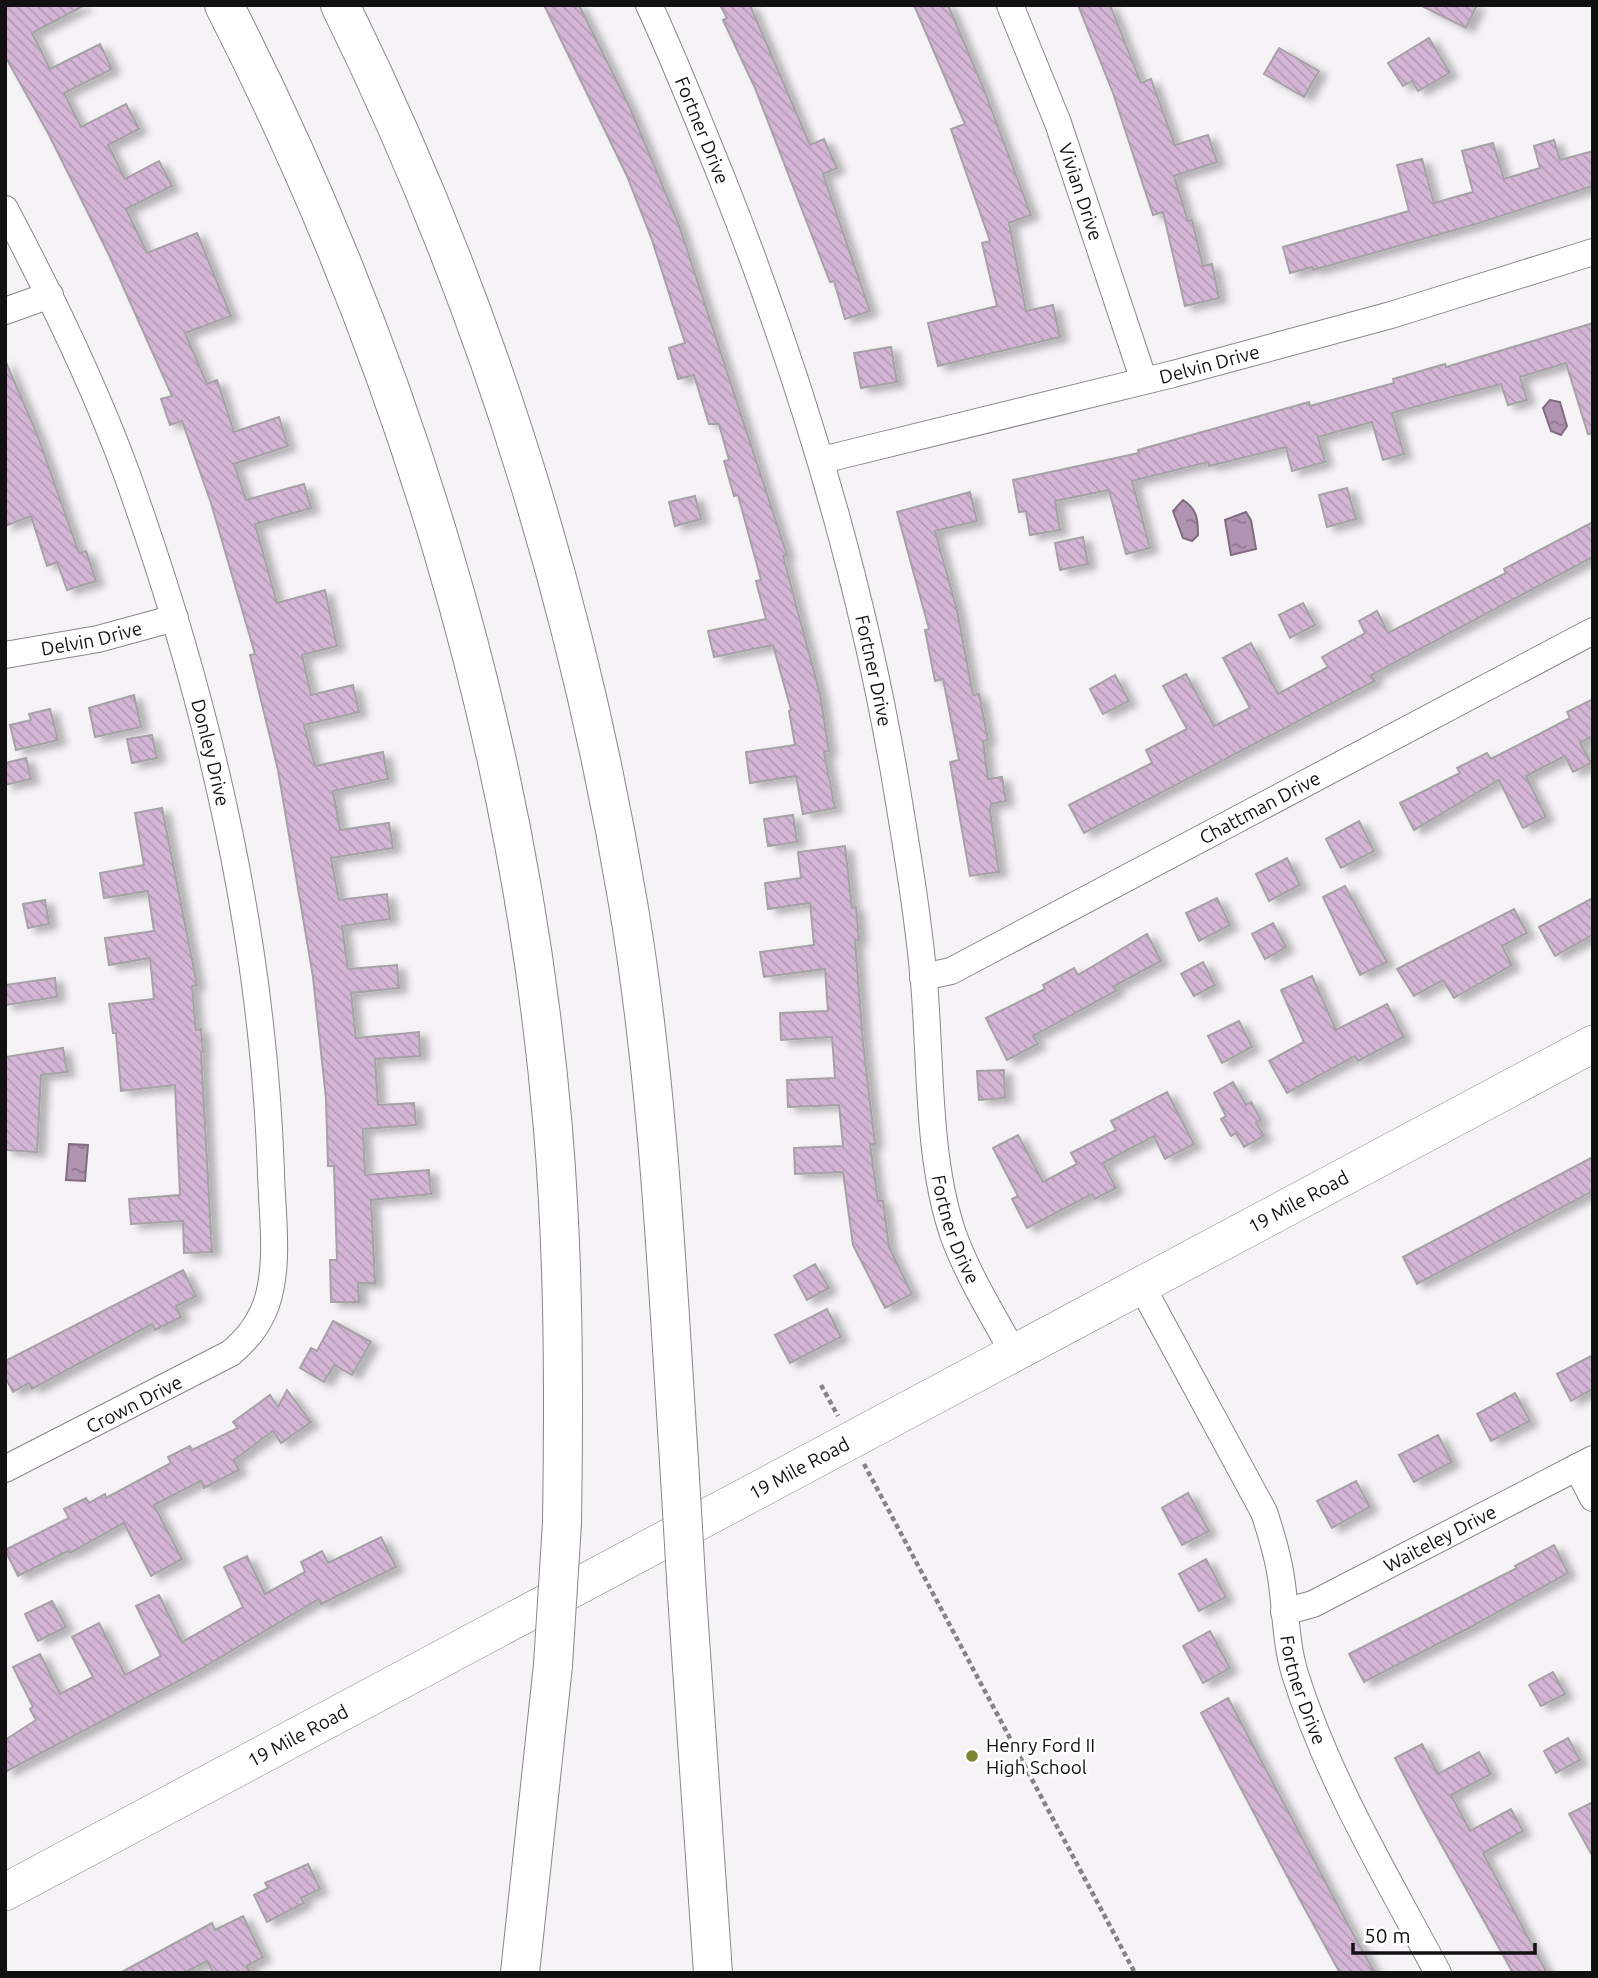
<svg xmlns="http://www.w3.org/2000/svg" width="1598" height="1978" viewBox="0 0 1598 1978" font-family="Ubuntu,sans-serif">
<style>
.water{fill:url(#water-ripples);stroke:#816b81;stroke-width:2}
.building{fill:url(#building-back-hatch);stroke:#a4a2a4;stroke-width:2;filter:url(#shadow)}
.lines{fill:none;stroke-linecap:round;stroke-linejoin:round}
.street-casing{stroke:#888689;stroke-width:28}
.secondary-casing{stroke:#888689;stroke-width:38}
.highway-casing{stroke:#888689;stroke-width:40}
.path{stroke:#858385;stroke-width:4.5;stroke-dasharray:5 3.5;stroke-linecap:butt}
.street{stroke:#fff;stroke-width:26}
.secondary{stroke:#fff;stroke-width:37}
.highway{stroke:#fff;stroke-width:38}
.highway-bridge-casing{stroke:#888689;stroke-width:40;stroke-linecap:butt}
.highway-bridge{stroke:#fff;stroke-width:38}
.poi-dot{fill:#7d8532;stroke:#fff;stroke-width:2.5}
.labels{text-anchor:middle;stroke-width:5;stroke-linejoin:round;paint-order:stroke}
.street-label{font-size:19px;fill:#121112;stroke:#fff}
.poi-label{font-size:19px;fill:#121112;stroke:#fff;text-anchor:start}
</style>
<defs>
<pattern id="water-ripples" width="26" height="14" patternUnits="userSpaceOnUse" patternTransform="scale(1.75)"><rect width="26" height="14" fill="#b092b1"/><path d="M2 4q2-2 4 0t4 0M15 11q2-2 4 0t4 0" fill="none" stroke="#8e768f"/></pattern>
<pattern id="building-back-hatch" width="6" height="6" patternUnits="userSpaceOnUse" patternTransform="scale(1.75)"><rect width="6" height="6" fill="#d4b5d6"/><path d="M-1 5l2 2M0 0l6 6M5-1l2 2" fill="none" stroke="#b59bb7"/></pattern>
<filter id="shadow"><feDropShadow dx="8" dy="4.5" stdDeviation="3.5" flood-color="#0004"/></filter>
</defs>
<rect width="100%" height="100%" fill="#f6f3f6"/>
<g class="water">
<polygon points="1550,400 1560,402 1567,426 1561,435 1551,431 1543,408"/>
<path d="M1183,500C1197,509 1198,519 1198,535L1192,541L1183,538L1173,511Z"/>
<polygon points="1246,512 1251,520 1256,549 1231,555 1225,520"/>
<polygon points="69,1144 88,1145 85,1181 66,1180"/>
</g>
<g class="building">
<polygon points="5,5 85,5 32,33 50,69 100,44 112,69 64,93 81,127 126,104 139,129 108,145 125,179 159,161 172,186 126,209 147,253 197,233 231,316 185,333 207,384 217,380 234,432 279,417 288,446 234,464 246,500 304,484 311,508 255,524 277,603 325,590 337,646 302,655 311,695 353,685 359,712 304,725 315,766 383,752 388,779 333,791 340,830 389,823 393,848 331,858 339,900 387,894 390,919 342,926 348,969 397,965 399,988 351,993 356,1038 419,1032 420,1056 375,1059 378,1105 414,1103 416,1125 363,1129 365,1175 429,1170 431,1194 371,1200 375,1283 358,1283 359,1302 331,1302 330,1260 337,1260 334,1166 328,1166 326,1099 313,977 278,770 250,655 255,654 211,503 182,421 170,425 161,399 172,396 109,255 48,133 5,56"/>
<polygon points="544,5 579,5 631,110 679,225 787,555 783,556 820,694 829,751 824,752 835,808 803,814 796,776 750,783 746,752 795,745 789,711 791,710 773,645 714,657 708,631 766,619 756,581 761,580 738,495 734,496 724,461 729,460 719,424 709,424 694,375 678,379 669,348 685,343 652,240 627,176"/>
<polygon points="720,5 750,5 810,145 824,139 837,168 823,174 870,311 845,319 834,281 830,282 755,88 723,20 727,18"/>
<polygon points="914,5 948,5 983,87 1031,215 1009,223 1026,311 1053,305 1060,337 938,366 928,323 997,306 982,243 990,241 951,129 965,124"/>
<polygon points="1078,5 1110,5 1141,83 1151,79 1175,145 1208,135 1217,162 1174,176 1188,221 1192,220 1203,266 1212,264 1219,298 1185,306 1163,212 1153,215 1113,93"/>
<polygon points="1420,5 1477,5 1466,28"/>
<polygon points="1429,38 1450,73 1418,91 1412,81 1403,86 1388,63"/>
<polygon points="1279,48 1319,71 1304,97 1264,74"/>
<polygon points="1554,140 1560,160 1593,151 1593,186 1476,224 1313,270 1312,267 1290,273 1283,247 1409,211 1397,165 1422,159 1434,203 1473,192 1462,151 1493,143 1504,179 1540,168 1534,146"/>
<polygon points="1593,323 1593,433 1588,434 1566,363 1520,377 1527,400 1508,405 1501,384 1392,413 1404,454 1383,460 1372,422 1318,437 1325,462 1292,471 1286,447 1209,466 1208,462 1132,481 1150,548 1126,554 1109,490 1055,501 1060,530 1030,535 1026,511 1019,512 1013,480 1139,453 1138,450 1309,402 1310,406 1394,383 1393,379 1445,364 1446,367"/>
<polygon points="891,347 897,382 861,388 854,353"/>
<polygon points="5,360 37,434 79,553 86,551 96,581 67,590 57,562 47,566 31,516 5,526"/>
<polygon points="1347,488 1356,519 1327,527 1319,495"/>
<polygon points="970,492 977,521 935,531 957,610 973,695 979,694 988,740 983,741 988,779 1002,777 1006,801 991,804 990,811 999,872 970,876 950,762 959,760 943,679 935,681 925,630 929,629 897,512"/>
<polygon points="695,496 701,519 675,526 669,502"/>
<polygon points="1593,522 1593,557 1371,675 1375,681 1084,833 1069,805 1152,763 1146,750 1187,729 1163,686 1186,674 1214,726 1250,708 1223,658 1251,643 1278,694 1328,667 1322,657 1365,633 1359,621 1377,611 1388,633 1506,573 1504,569"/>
<polygon points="1083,537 1088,564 1060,570 1055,543"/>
<polygon points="1303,603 1315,625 1290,638 1279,615"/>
<polygon points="1115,675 1129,701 1103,714 1090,689"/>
<polygon points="134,695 141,727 95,737 89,708"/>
<polygon points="1593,699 1593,736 1580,743 1591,763 1573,772 1565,756 1526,776 1546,817 1523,828 1499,780 1414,830 1400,803 1460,773 1457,768 1487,753 1491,759 1570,718 1567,712"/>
<polygon points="50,709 58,740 16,750 10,725 31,720 29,714"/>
<polygon points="152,735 157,758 132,763 127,739"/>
<polygon points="26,758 31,779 5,785 5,763"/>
<polygon points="162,808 197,985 192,986 196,1030 201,1029 203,1052 201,1052 212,1252 184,1253 183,1221 131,1224 129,1199 180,1195 175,1085 121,1091 116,1033 113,1033 109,1004 154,999 150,958 109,965 105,938 154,931 148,891 104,898 100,873 144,865 135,813"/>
<polygon points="793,815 797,842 768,846 764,819"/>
<polygon points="1359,821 1374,851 1341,868 1326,839"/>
<polygon points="845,846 852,908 856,907 859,940 855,940 863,1043 875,1144 870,1144 878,1201 883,1201 889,1247 912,1294 885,1308 853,1245 843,1172 795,1174 794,1148 843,1146 839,1105 788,1107 787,1080 835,1078 832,1037 781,1040 780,1013 828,1011 825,969 764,977 760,952 814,945 810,903 768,909 765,883 801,878 798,852"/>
<polygon points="1287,858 1300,885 1269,901 1256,874"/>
<polygon points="1345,886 1387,962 1360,975 1323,897"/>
<polygon points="1217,898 1230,925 1199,941 1186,913"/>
<polygon points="1593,898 1593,935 1555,956 1539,927"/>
<polygon points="45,900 49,924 28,928 23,904"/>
<polygon points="1514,909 1527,933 1502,946 1512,965 1454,998 1443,980 1414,996 1397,969"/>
<polygon points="1273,923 1286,947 1265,959 1252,934"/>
<polygon points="1147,934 1161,961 1114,986 1116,991 1033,1036 1038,1044 1007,1060 986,1018 1045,989 1043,985 1074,968 1078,975"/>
<polygon points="1203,962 1215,985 1194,996 1181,974"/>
<polygon points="1312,976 1336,1030 1387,1004 1404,1037 1358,1061 1355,1056 1287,1093 1269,1061 1304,1042 1281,990"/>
<polygon points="55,978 57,997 5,1005 5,985"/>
<polygon points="1239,1021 1252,1047 1222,1063 1208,1036"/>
<polygon points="63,1048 67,1072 41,1075 37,1152 5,1150 5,1057"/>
<polygon points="1004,1070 1005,1098 979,1100 977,1071"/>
<polygon points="1233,1082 1246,1105 1251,1102 1261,1120 1256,1123 1264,1136 1244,1147 1236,1133 1231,1136 1221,1119 1226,1116 1214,1093"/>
<polygon points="1167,1092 1194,1144 1165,1159 1154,1136 1103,1163 1116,1188 1095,1199 1092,1194 1027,1228 1012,1199 1018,1196 993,1148 1018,1135 1043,1182 1077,1164 1071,1153 1116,1130 1111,1121"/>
<polygon points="1593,1157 1593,1191 1417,1284 1403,1257"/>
<polygon points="815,1264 829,1288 807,1300 794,1276"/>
<polygon points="183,1270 196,1296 176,1306 181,1317 155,1330 152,1324 32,1389 29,1383 13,1392 5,1377 5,1361"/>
<polygon points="827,1309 841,1337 790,1363 775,1335"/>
<polygon points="333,1321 371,1342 352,1375 334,1365 324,1382 300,1368 311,1348 317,1351"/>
<polygon points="1593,1355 1593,1389 1571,1401 1557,1374"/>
<polygon points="287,1390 311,1422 281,1443 273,1431 234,1460 239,1470 204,1488 201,1481 154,1505 182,1559 151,1576 124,1523 70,1553 68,1551 18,1576 5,1550 69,1518 64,1509 86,1498 89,1503 105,1494 106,1498 171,1463 168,1457 190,1446 192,1450 238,1428 233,1422 270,1395 278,1407"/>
<polygon points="1515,1393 1530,1421 1491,1441 1477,1414"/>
<polygon points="1438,1435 1452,1462 1414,1482 1399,1455"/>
<polygon points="1356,1481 1370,1507 1332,1528 1317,1501"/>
<polygon points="1188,1493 1209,1531 1182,1545 1162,1508"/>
<polygon points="381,1537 396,1567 321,1604 319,1599 194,1673 5,1772 5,1740 36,1720 30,1709 33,1707 13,1667 40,1654 60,1694 93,1677 72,1637 99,1623 125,1675 161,1656 136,1606 159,1595 182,1642 243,1607 224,1567 247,1556 265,1594 305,1572 301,1562 322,1551 328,1563"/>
<polygon points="1554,1545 1568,1573 1469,1628 1364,1682 1349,1654 1517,1568 1515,1566"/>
<polygon points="1206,1559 1226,1597 1199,1611 1179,1574"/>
<polygon points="52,1601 66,1627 38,1641 25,1614"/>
<polygon points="1210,1631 1230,1668 1203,1683 1183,1646"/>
<polygon points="1553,1672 1565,1694 1541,1706 1529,1685"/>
<polygon points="1228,1698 1352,1932 1375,1973 1340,1973 1294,1889 1201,1713"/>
<polygon points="1568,1738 1580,1760 1556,1773 1544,1751"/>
<polygon points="1422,1744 1438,1774 1479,1752 1491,1774 1451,1795 1470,1831 1511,1809 1523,1831 1483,1853 1547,1973 1513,1973 1421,1808 1395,1758"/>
<polygon points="1593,1802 1593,1857 1569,1814"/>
<polygon points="308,1864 320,1889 301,1898 304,1903 267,1922 254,1895 268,1888 265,1883"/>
<polygon points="243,1916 263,1957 247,1966 250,1973 213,1973 207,1961 184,1973 120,1973 212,1923 215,1930"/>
</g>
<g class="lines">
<defs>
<g id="street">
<path id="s1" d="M649,5C676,63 699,122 723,181C800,375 860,573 895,778C906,845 918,914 924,982C931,1063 927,1157 953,1234C968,1276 993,1315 1014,1354"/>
<path id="s2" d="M1010,5L1058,123L1144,381"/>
<path id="s3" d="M5,209C50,294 93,382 126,472C207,696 263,934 271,1173C272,1215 280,1264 266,1305C258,1326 247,1339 231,1353L5,1469"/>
<polyline points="5,311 50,295"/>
<path id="s4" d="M822,460L1173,374L1391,315L1593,252"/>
<path id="s5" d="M5,655L98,639L175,618"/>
<path id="s6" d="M923,977L951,971L1593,631"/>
<path id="s7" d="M1141,1285L1264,1512C1272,1536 1279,1559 1282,1584C1286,1615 1286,1644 1295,1674C1328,1779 1386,1876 1438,1973"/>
<polyline points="1577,1467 1593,1498"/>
<path id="s8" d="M1284,1612L1313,1604L1593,1459"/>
</g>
<g id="secondary">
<path id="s9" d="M5,1892L1593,1044"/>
</g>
<g id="highway">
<path d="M224,5C402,354 520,738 553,1129C564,1260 564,1391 562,1523"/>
<path d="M340,5C480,289 576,592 628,903C659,1088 667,1275 679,1461"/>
<polyline points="687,1595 713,1973"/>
<polyline points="520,1973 553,1665"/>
</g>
</defs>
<use href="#street" class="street-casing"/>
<use href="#secondary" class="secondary-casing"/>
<use href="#highway" class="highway-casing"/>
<g class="path">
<polyline points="821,1385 838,1416"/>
<polyline points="864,1464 1135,1973"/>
</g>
<use href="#street" class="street"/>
<use href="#secondary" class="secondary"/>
<use href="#highway" class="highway"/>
<defs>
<g id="highway-bridge">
<polyline points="679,1461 687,1595"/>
<polyline points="553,1665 562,1523"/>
</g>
</defs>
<use href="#highway-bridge" class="highway-bridge-casing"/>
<use href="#highway-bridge" class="highway-bridge"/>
</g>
<circle class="poi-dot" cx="972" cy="1756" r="7"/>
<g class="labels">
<g class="street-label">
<text dy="7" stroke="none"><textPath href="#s1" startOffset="136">Fortner Drive</textPath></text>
<text dy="7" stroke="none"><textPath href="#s2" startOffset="200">Vivian Drive</textPath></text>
<text dy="7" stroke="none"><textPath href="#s4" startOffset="399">Delvin Drive</textPath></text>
<text dy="7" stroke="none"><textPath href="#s5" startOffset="88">Delvin Drive</textPath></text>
<text dy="7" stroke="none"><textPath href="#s1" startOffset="704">Fortner Drive</textPath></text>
<text dy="7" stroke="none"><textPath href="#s3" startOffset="583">Donley Drive</textPath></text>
<text dy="7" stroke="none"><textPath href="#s6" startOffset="378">Chattman Drive</textPath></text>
<text dy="7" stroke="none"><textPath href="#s9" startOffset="1466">19 Mile Road</textPath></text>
<text dy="7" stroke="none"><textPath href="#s1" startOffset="1270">Fortner Drive</textPath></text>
<text transform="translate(134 1404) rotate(-27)" y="7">Crown Drive</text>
<text dy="7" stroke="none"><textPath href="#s9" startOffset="900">19 Mile Road</textPath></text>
<text dy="7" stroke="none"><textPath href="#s8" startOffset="173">Waiteley Drive</textPath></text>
<text dy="7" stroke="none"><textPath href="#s7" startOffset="441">Fortner Drive</textPath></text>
<text dy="7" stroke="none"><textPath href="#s9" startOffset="332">19 Mile Road</textPath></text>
</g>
<g class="poi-label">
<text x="986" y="1752">Henry Ford II<tspan x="986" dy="22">High School</tspan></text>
</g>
</g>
<rect width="1598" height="1978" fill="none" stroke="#121112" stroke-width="14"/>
<path d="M1353 1943v10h182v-10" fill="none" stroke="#121112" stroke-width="3.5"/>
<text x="1364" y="1943" font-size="21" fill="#121112" stroke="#ffffff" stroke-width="5" paint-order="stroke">50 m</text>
</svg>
